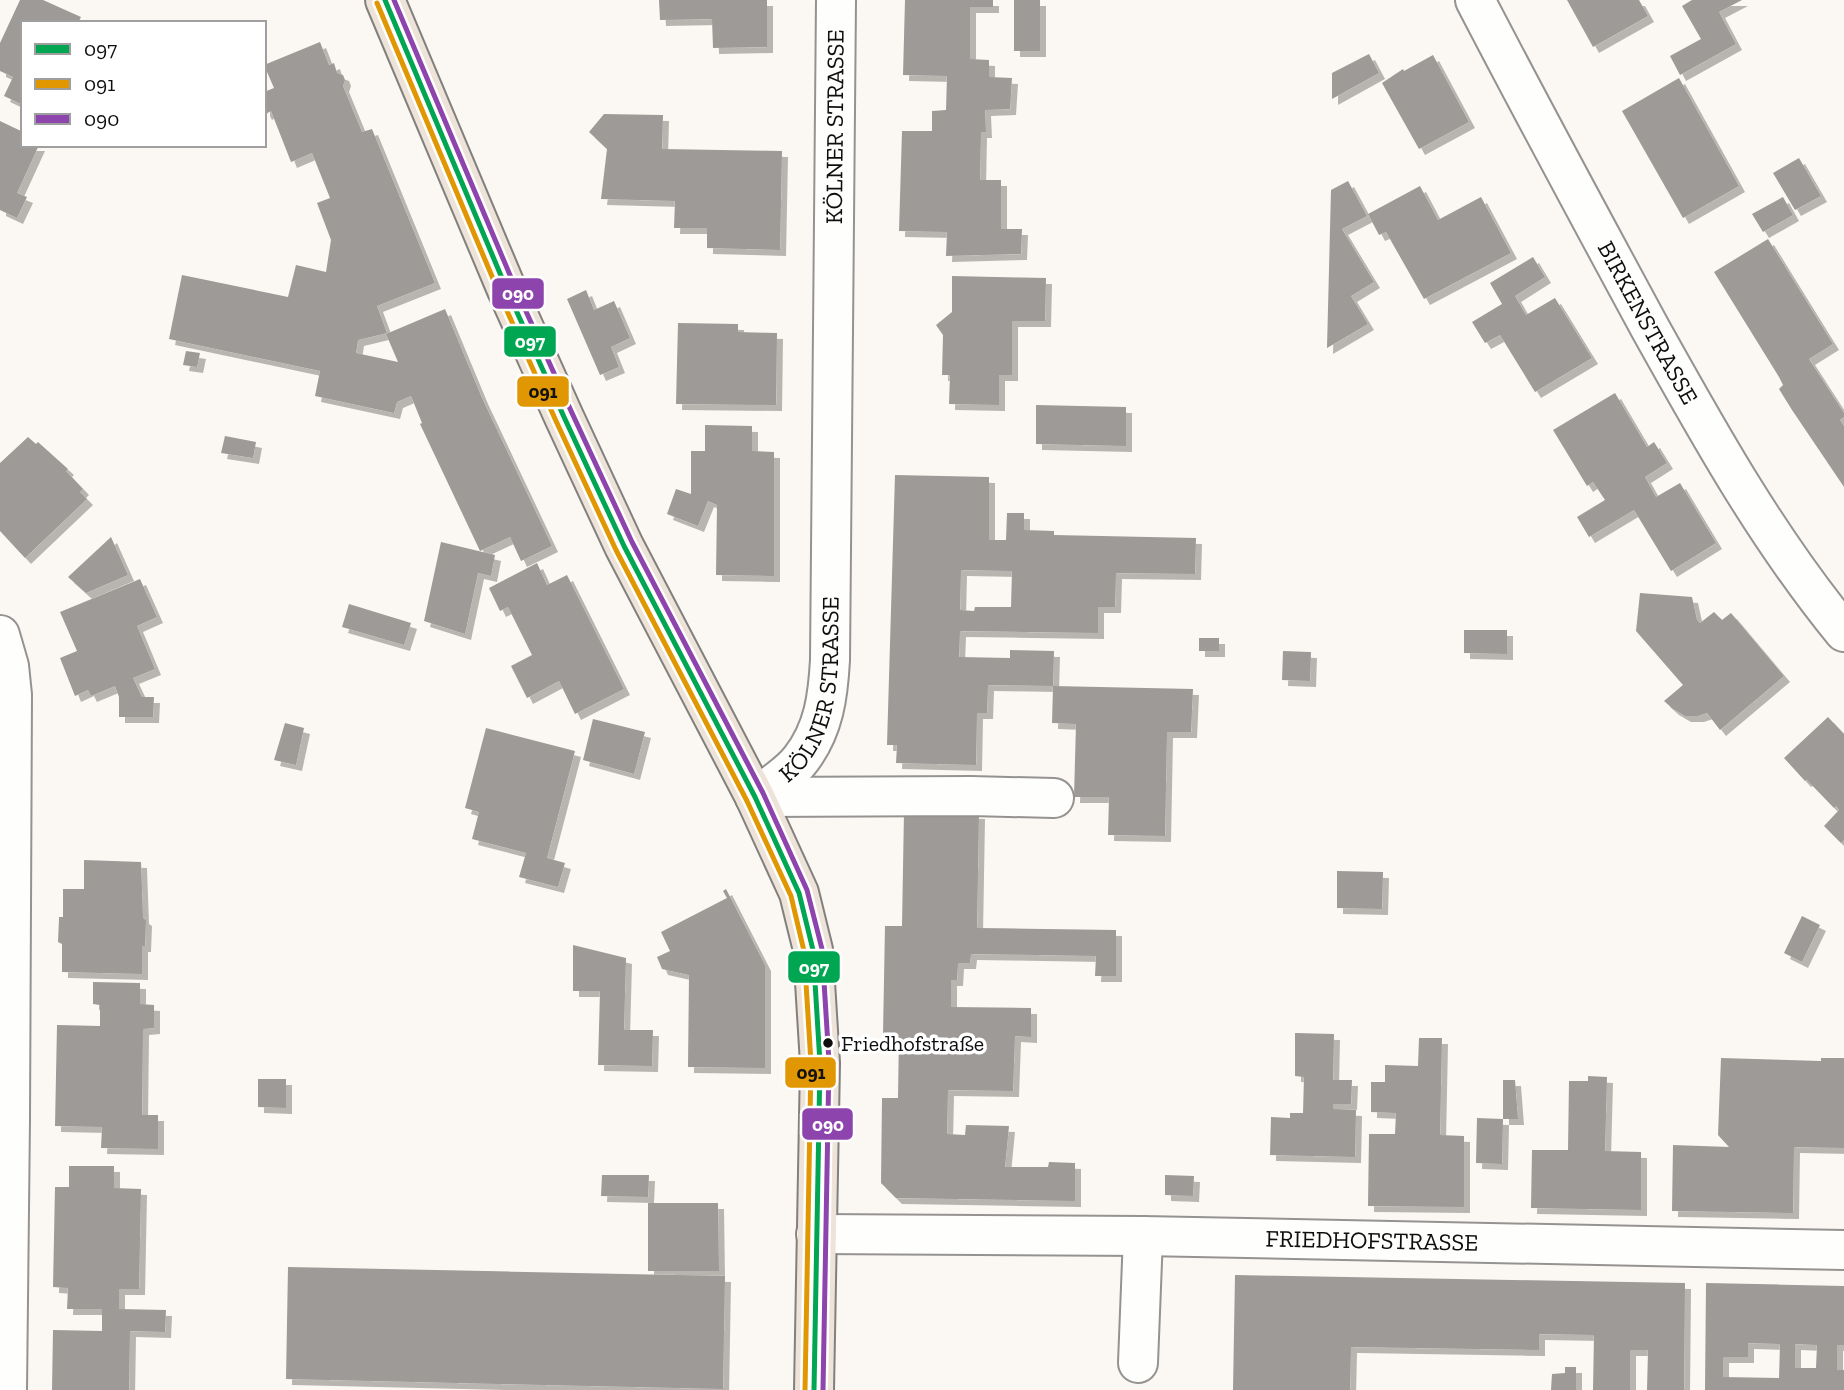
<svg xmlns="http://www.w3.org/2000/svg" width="1844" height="1390" viewBox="0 0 1844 1390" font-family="'Zilla Slab',serif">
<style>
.building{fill:#9e9a98;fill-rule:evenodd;filter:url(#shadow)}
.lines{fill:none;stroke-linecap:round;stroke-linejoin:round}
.minor-casing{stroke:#959391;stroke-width:42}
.major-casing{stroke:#82807e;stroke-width:42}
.minor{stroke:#fefefd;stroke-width:38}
.major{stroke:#ede3d8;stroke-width:38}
.bus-1-casing{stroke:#fff;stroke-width:10}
.bus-2-casing{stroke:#fff;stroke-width:10}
.bus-3-casing{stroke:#fff;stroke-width:10}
.bus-1{stroke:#00a651;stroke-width:5}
.bus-2{stroke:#e09701;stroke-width:5}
.bus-3{stroke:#8e44ad;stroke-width:5}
.bus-dot{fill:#0e0e0e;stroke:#fff;stroke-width:2.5}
.labels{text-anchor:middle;stroke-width:7;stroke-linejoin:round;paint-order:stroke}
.bus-label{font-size:22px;fill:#0e0e0e;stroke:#fff;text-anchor:start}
.street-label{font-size:24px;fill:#0e0e0e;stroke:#fff}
.line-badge{stroke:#fff;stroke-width:2.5}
.badge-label{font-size:19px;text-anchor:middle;font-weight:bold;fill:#fff}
.pale-badge-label{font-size:19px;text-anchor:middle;font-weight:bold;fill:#111}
</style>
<defs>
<filter id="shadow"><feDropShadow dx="6" dy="6" stdDeviation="0" flood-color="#0004"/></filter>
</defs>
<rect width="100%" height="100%" fill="#fbf7f2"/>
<g class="building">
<polygon points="20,0 43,0 81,17 78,23 23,23 23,105 4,96 13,77 0,71 0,43"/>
<polygon points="659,0 767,0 767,47 713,48 712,19 660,20"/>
<polygon points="905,0 993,0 993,7 970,7 970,59 989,60 989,77 1012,78 1010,109 985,110 986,132 981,132 980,180 1001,180 1001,229 1022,229 1021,254 946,256 947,232 899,231 902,131 932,131 932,111 946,110 947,76 903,75"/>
<rect x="1014" y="0" width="26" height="51"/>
<polygon points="1567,0 1639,0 1648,16 1593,47"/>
<polygon points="1692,0 1742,0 1719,12 1736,44 1680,75 1670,56 1701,39 1682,6"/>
<polygon points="320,42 329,65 334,63 337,73 343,75 345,80 343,86 362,132 372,129 435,283 377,306 387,333 358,340 356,353 398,362 386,334 445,309 482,398 552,546 521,561 510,537 480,551 420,424 422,423 411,396 397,402 394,413 315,396 320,371 169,339 182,275 288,297 296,265 326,272 331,240 317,203 330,198 312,153 291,162 271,111 266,114 264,110 264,92 274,88 264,65"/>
<polygon points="1369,54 1379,73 1332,99 1332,73"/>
<polygon points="1433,55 1469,122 1419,149 1382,83 1403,69 1404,71"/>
<polygon points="1679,78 1739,186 1683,218 1622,111"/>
<polygon points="604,114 663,115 662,149 782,151 780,250 707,248 707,228 674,228 675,201 601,199 607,149 589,132"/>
<polygon points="0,121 23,132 23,145 39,145 17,193 27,197 17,218 0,210"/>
<polygon points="1799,158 1821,196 1795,210 1773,173"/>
<polygon points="1348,181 1367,216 1342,229 1374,282 1351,296 1368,324 1327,348 1331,190"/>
<polygon points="1420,186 1438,220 1481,197 1511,253 1424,299 1386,232 1379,235 1368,214"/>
<polygon points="1783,197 1793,215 1763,232 1752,214"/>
<polygon points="1768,239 1833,344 1809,359 1844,413 1844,417 1840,420 1844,426 1844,487 1792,410 1779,389 1783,385 1779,377 1714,272"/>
<polygon points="1533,257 1545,277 1515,296 1526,315 1555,298 1592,358 1535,392 1500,335 1485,343 1472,322 1502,304 1490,283"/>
<polygon points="952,276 1046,278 1045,321 1012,321 1012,375 999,375 999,405 949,404 950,375 942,375 943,335 936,325 952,312"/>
<polygon points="586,290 594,310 614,301 630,338 611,347 619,367 600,375 567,299"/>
<polygon points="678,323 738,324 738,332 777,333 776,405 676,404"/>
<polygon points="186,351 200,353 197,367 183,365"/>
<polygon points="1615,393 1647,447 1654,442 1667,463 1645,477 1656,497 1680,483 1716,543 1671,571 1634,510 1589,537 1577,517 1605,500 1593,482 1587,486 1553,430"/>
<polygon points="1036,405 1126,407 1126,446 1036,444"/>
<polygon points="705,425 752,426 752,451 774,452 774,576 716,575 717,505 708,501 698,526 667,514 676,489 691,494 691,451 705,451"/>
<polygon points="225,436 256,442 253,458 221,453"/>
<polygon points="28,437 36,444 38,442 68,469 66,471 83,489 80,492 87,499 25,558 0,531 0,463"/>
<path d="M895,475L989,477V540H1006L1007,513H1024V530L1054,531V535L1196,538L1195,574L1116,573L1115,607H1098V633L960,631L959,657L1010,658V650L1054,651L1053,686L1193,689L1191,732H1167L1165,836L1108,835L1109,797H1074L1076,724L1052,723L1053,686L988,685L987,713H977L976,765L896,763L897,745H887ZM961,570L1012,571L1011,607H975L974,611L960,610Z"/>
<polygon points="111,537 128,575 86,593 68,577"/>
<polygon points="441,542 495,555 491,576 478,573 465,634 424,621"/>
<polygon points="537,563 547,585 567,575 624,689 575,714 559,681 527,698 511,666 532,655 508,607 500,611 489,588"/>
<polygon points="140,579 157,617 137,626 155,669 133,678 142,697 154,697 153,717 119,717 119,697 115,686 91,696 88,690 75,696 60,658 77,651 60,612"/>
<polygon points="1640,593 1692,597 1697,620 1700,623 1714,612 1722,620 1731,613 1784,676 1720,730 1707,713 1698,716 1685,716 1673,709 1664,701 1683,685 1636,631"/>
<polygon points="349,604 411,623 404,645 342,627"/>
<polygon points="1464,630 1507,630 1507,654 1464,653"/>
<rect x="1199" y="638" width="20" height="13"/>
<polygon points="1283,651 1311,652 1310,681 1282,680"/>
<polygon points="1828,717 1844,734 1844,840 1841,843 1824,826 1839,810 1836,806 1834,808 1807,780 1805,781 1784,758"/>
<polygon points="593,719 645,732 634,774 583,760"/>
<polygon points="285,723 304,728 296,765 274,760"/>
<polygon points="486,728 575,751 547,858 565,863 558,887 519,877 526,853 472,839 479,812 465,808"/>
<polygon points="904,811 979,813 977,928 1116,930 1116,976 1095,976 1096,956 971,954 970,963 958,963 957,980 951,980 951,1007 1031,1008 1031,1037 1015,1036 1013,1091 948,1090 947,1134 965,1135 966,1125 1009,1126 1005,1167 1048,1167 1049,1162 1075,1163 1075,1201 896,1198 881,1183 882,1098 898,1098 899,1034 883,1034 885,926 902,926"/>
<polygon points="84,860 141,862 143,918 146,920 145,946 142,946 142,974 62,972 62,944 58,942 59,919 59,917 63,917 63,889 84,889"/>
<polygon points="1337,871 1383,872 1382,909 1337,908"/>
<polygon points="726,889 765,965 765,1068 688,1067 689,975 662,969 657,957 670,951 661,932 727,898 723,891"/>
<polygon points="1802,916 1820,925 1802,962 1784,953"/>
<polygon points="573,945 626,958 624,1030 653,1030 652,1066 598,1065 600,991 573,991"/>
<polygon points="93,982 140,983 140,1004 154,1005 154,1028 143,1029 142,1115 158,1115 158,1149 101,1148 102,1127 55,1126 57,1025 100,1026 100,1005 93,1004"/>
<polygon points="1295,1033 1334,1034 1333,1080 1352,1080 1351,1104 1333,1104 1333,1109 1356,1110 1355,1157 1270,1155 1271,1117 1290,1118 1290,1113 1303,1113 1304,1077 1295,1076"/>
<polygon points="1419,1038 1442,1038 1440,1135 1464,1136 1464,1207 1368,1206 1369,1134 1395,1134 1396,1113 1371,1112 1371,1082 1385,1082 1385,1065 1418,1066"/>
<polygon points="1721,1058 1821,1061 1821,1058 1844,1058 1844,1148 1794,1147 1793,1213 1672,1211 1673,1145 1729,1147 1718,1135"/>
<polygon points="1588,1076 1607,1077 1605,1151 1641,1152 1641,1210 1531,1208 1532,1150 1568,1150 1569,1081 1588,1081"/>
<polygon points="258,1079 286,1079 286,1108 258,1107"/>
<polygon points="1503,1080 1515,1080 1518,1119 1503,1119"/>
<polygon points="1477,1118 1503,1119 1502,1164 1476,1163"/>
<polygon points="69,1166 114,1166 114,1188 141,1189 139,1289 119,1289 119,1309 166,1310 165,1332 130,1331 129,1390 52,1390 53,1330 102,1331 102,1309 67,1309 68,1288 53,1287 55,1187 69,1187"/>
<polygon points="602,1175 649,1175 648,1197 601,1196"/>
<polygon points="1165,1175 1194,1176 1193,1196 1165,1195"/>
<polygon points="648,1203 718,1203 719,1271 648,1271"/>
<polygon points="288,1267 725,1276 723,1389 286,1379"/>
<polygon points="1235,1275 1685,1283 1684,1390 1647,1390 1648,1350 1630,1350 1630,1390 1593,1390 1594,1335 1539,1334 1539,1350 1351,1347 1350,1390 1233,1390"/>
<path d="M1706,1283L1844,1286V1345H1837V1370H1844V1390H1705ZM1748,1343L1780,1344L1779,1378L1723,1377V1357H1748ZM1795,1344L1817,1345L1816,1368H1795Z"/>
<polygon points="1565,1367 1576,1367 1576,1390 1551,1390 1552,1374 1565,1373"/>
</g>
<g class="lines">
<defs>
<g id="minor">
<path id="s1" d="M1475,0C1532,110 1591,219 1650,328C1709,434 1767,538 1844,632"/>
<polyline points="0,635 9,666 12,695 10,1119 0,1119"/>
<path id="s2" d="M755,797C770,786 790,774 801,759C824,729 828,696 830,660L836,0"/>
<polyline points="755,797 971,796 1054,798"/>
<path id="s3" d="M816,1234L1143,1236L1844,1250"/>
<polyline points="1138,1363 1143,1236"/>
<polyline points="7,1390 10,1119"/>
</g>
<polyline id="major" points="385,0 507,290 564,417 624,546 755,797 799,893 813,950 820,1063 814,1390"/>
</defs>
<use href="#minor" class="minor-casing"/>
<use href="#major" class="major-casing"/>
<use href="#minor" class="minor"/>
<use href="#major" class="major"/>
<defs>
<polyline id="bus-1" points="385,0 507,290 564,417 624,546 755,797 799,893 813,950 820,1063 814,1390"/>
<polyline id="bus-2" points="377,3 499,293 556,421 616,550 747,801 791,896 804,951 811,1063 805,1390"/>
<polyline id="bus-3" points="394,0 515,287 572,413 632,542 763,793 807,890 822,949 829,1062 823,1390"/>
</defs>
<use href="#bus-1" class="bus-1-casing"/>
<use href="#bus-2" class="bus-2-casing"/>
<use href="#bus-3" class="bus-3-casing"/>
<use href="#bus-1" class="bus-1"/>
<use href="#bus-2" class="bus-2"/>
<use href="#bus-3" class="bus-3"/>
</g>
<circle class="bus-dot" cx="828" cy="1043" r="6"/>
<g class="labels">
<g class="bus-label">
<text x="841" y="1051">Friedhofstraße</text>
</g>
<g class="street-label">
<text dy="8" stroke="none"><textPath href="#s2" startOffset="698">KÖLNER STRASSE</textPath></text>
<text dy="8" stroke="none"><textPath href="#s1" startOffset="366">BIRKENSTRASSE</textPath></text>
<text dy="8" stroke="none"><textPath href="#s2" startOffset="131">KÖLNER STRASSE</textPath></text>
<text dy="8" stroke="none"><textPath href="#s3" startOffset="556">FRIEDHOFSTRASSE</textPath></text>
</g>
</g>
<g class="line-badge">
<rect x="491" y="277" width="54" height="33" rx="7" fill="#8e44ad"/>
<rect x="503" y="325" width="54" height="33" rx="7" fill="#00a651"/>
<rect x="516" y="375" width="54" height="33" rx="7" fill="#e09701"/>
<rect x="787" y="950" width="54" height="34" rx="7" fill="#00a651"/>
<rect x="784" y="1056" width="53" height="33" rx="7" fill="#e09701"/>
<rect x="801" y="1107" width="53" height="34" rx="7" fill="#8e44ad"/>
</g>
<g class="badge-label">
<text x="518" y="300">090</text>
<text x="530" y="348">097</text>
<text x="814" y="974">097</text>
<text x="828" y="1131">090</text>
</g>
<g class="pale-badge-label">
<text x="543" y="398">091</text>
<text x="811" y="1079">091</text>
</g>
<rect x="21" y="21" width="245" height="126" fill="#ffffff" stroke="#9f9f9f" stroke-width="2"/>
<rect x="35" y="44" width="35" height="10" fill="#00a651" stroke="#9f9f9f" stroke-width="2"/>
<text x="84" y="56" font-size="21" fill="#0e0e0e">097</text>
<rect x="35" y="79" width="35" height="10" fill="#e09701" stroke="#9f9f9f" stroke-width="2"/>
<text x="84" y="91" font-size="21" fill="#0e0e0e">091</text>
<rect x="35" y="114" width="35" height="10" fill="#8e44ad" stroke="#9f9f9f" stroke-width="2"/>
<text x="84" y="126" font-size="21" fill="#0e0e0e">090</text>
</svg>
